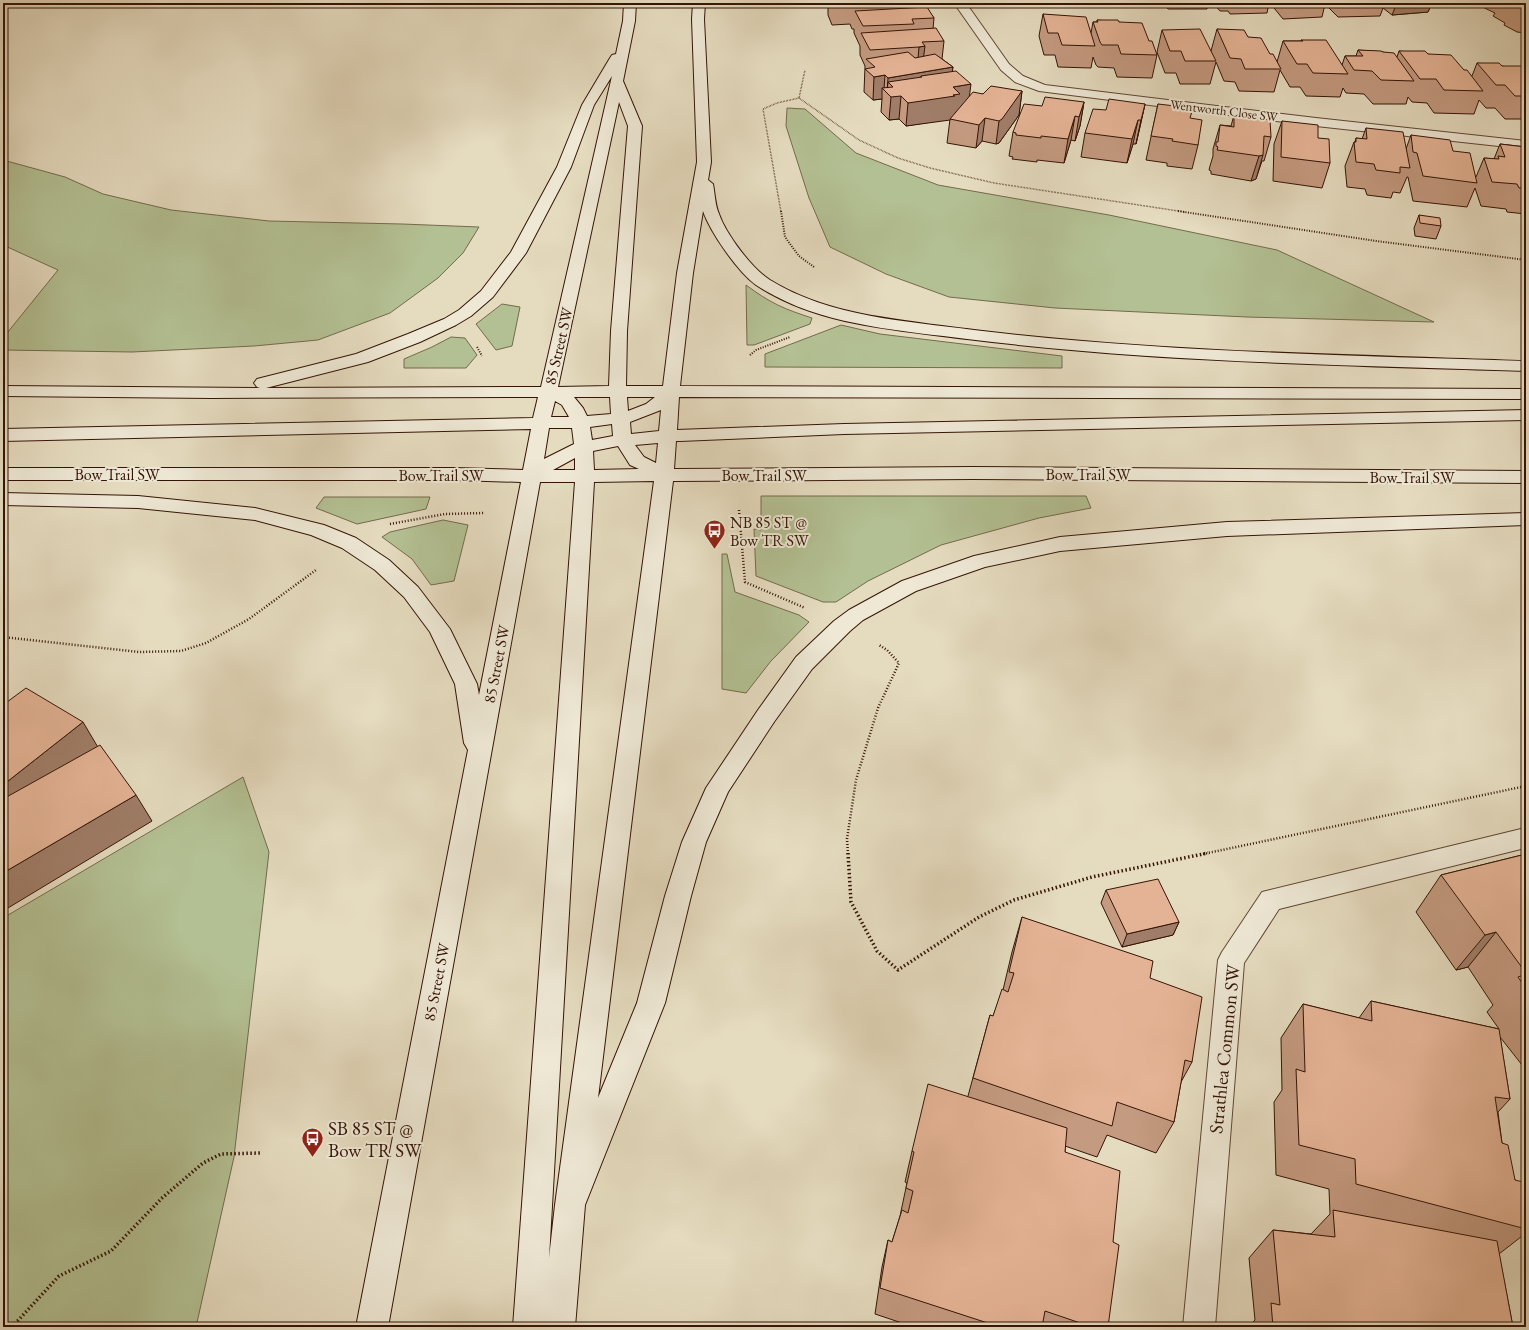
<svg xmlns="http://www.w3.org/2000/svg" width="1529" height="1330" viewBox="0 0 1529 1330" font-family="'EB Garamond',serif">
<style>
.green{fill:#b3c093;stroke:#746a4c}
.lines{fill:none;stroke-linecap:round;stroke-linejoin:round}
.service-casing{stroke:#614634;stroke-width:2}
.minor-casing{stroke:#614634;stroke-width:2}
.secondary-casing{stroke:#351406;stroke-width:2}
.path-far3{stroke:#351406;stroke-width:1.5;stroke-dasharray:0.5 1;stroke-linecap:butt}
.path-far2{stroke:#351406;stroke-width:2;stroke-dasharray:1 1.5;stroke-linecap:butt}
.path-far1{stroke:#351406;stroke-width:2.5;stroke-dasharray:1 2;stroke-linecap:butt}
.path{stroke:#351406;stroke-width:3.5;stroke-dasharray:1.5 2.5;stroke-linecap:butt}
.service{fill:#eee8d5;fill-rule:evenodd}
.minor{fill:#eee8d5;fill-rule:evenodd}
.secondary{fill:#eee8d5;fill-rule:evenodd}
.wall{fill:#c49a80;stroke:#351406}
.shaded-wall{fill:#a07d68;stroke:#351406}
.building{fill:#e4b395;stroke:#351406}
.labels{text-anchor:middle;stroke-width:4;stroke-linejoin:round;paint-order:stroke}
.far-street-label{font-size:13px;fill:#351406;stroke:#eee8d5}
.street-label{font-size:16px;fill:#351406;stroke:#eee8d5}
.poi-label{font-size:16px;fill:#351406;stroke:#eee8d5;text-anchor:start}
.near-street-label{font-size:19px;fill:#351406;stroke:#eee8d5}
.near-poi-label{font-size:19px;fill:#351406;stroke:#eee8d5;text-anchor:start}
</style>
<rect width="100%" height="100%" fill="#e5dbbf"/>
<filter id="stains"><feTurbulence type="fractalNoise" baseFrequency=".005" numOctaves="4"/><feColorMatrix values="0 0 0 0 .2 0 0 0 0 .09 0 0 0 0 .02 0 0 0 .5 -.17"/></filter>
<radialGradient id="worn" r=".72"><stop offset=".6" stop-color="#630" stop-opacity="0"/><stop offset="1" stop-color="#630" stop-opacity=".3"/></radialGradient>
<g class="green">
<polygon points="787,108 805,109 856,153 938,185 1109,215 1277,250 1434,322 1247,317 1055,308 949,297 886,274 830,247 809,198 786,126"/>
<polygon points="3,160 65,177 103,194 171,210 269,221 402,224 479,227 463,253 438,278 390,313 318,340 254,346 132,352 3,350 3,338 58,270 3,245"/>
<path d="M746,285C770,303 784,309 812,318L810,324L754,345H747Z"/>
<polygon points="502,304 520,307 512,346 496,350 476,324"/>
<polygon points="841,325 880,334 1062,356 1062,368 765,367 765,354"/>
<polygon points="451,337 465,338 477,355 466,368 404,368 404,359 432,347"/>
<polygon points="761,496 1086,496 1091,508 1039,518 941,545 868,581 836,602 823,602 756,576 754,529 761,530"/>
<polygon points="324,497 430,497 426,509 357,524 316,508"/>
<polygon points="443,520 468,525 454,581 431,585 412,559 382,537 390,532"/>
<polygon points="722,554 727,554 735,592 799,615 809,622 771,661 746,693 722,689"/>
<polygon points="243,777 269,852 234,1157 196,1327 3,1327 3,918"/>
</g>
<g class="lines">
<defs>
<polygon id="service" points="1521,829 1526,830 1526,850 1521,849 1279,909 1244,963 1215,1327 1183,1327 1218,960 1222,952 1262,892"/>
<polygon id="minor" points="954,3 966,3 1009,64 1023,76 1045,85 1316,118 1526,141 1526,149 1316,126 1039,91 1015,82 1001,70"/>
<path id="secondary" d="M624,3H636L635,21L623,81L642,126L627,331L626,386H663L677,273L697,162L692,19L693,3H705L704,19L711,162L708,180L713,184C715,194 715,205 719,214C726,234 752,269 770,280C830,317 906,321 974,330C1157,352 1342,355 1526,361V371C1339,365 1152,362 967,339C905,331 831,326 775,296C769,293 762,289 756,285C738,272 710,232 703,211L693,273L680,386L1526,389V399L679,397L677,430L844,424L1526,410V420L844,434L680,441H676L674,469L972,467L1526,471V483L972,479L673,481L598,1098L637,1003L665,896L682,842L706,788L758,710L796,657L834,621L849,610L902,581L974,556L1060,537L1227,522L1526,513V525L1227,536L1060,551L985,567L916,591L863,620L850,631L812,669L774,722L728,792L706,842L691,896L665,1003L585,1205L575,1327H513L575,482H540L388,1327H356L468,750L464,743L455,684L430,632L404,597L375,570L342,548L311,535L255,520L138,508L3,505V493L138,496L255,508L324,525L356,538L389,560L418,587L450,629L477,684L479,695L521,482L455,480H3V468H455L523,470L531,429L3,441V429L533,418L538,397L212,398L3,396V386L260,388L257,387L254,383L257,379L356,354L408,334L444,319L459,310L481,291L511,252L557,167L582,105L610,58L612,55L616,54L623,21ZM612,76L541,387L266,388L368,362L420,342L456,325L471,316L493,297L526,253L571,167L594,105ZM619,102L628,126L611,331L609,386L558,387ZM574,397H610L611,414L587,416L583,408ZM627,397H655L646,404L628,411ZM555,401L562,405L569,417H551ZM661,410L659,431L631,434L630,422ZM612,424L613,436L592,440L590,427ZM549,428H572L574,444L544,459ZM658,443L656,463L644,457L635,445ZM618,446L630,465L639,469L594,470L593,451ZM575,458V470H553ZM654,481L555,1205L549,1258L594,482Z"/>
</defs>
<use href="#service" class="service-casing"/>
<use href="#minor" class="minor-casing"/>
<use href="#secondary" class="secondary-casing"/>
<g class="path-far3">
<polyline points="799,98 805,70"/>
<polyline points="781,212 763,109 777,103 799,98 859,140 898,158 930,168 994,183 1185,212"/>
</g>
<g class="path-far2">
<polyline points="781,211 785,237 799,256 814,267"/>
<polyline points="1178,211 1376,241 1526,260"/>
<polyline points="477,347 482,356"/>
<polyline points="750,355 756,350 790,337"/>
</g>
<g class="path-far1">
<polyline points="739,510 745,582 805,608"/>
<polyline points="390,524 445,514 484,513"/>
<polyline points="3,637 139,652 181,651 206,643 249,619 316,570"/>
<polyline points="848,854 847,839 856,780 878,708 899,663 887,650 879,645"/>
<polyline points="1203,854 1526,786"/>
</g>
<g class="path">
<polyline points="848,853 851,902 877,951 898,970 979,917 1014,900 1092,877 1208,853"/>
<polyline points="12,1327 59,1276 111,1251 162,1198 203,1163 221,1154 260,1153"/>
</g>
<use href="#service" class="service"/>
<use href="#minor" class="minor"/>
<use href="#secondary" class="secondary"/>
</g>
<g class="wall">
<polygon points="828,3 925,3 926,5 926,7 934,18 933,29 944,41 942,59 953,67 952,71 969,97 983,94 1022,91 1019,115 999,143 996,144 982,141 976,148 947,143 950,119 906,126 899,119 889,120 881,112 882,99 873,100 864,92 865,66 860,55 860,46 854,33 854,29 852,29 850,24 832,25 828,15"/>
<polygon points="1163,3 1208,3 1207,9 1168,9"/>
<polygon points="1213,3 1269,3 1267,13 1230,14 1228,11 1220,11"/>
<polygon points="1270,3 1432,3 1428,12 1392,15 1383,8 1380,16 1338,17 1325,4 1322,17 1283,19"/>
<polygon points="1474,3 1526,3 1526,33 1517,32 1504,25 1505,23 1493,16 1495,13"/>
<polygon points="1043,14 1091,33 1093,22 1097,22 1097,20 1119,22 1149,41 1157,55 1152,78 1117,77 1114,68 1098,67 1096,65 1093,57 1091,68 1058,67 1055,55 1044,55 1039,36"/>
<polygon points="1217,29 1248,37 1270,54 1277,62 1283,41 1301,41 1301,40 1342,65 1345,56 1356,56 1358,50 1383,52 1397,57 1399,51 1428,54 1464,70 1472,76 1477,63 1502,66 1526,71 1526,119 1505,119 1495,108 1486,108 1479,100 1474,114 1434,113 1427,103 1412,102 1408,97 1406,104 1373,104 1364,94 1346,93 1343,88 1340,97 1306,96 1300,87 1290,87 1280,70 1274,92 1239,91 1235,82 1224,81 1216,62 1210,84 1180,84 1176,73 1165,73 1157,52 1162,30 1211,51"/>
<polygon points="1084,102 1080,126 1075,141 1071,140 1064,163 1037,160 1037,162 1012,159 1013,157 1009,156 1013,132"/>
<polygon points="1145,104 1136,144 1133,144 1127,163 1081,157 1085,133 1106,110"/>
<polygon points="1158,104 1191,119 1198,145 1192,169 1167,166 1167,163 1146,160"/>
<polygon points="1234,115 1271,137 1264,161 1262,161 1256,179 1251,181 1211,174 1211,171 1209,170 1210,166 1213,156 1213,149 1220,125 1231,126"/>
<polygon points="1282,121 1318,138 1330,163 1322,188 1273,181 1274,144"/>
<polygon points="1366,128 1406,149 1411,135 1453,151 1476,177 1484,158 1494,159 1500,144 1526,147 1526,214 1507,212 1506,209 1481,206 1475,188 1467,207 1413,201 1408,177 1407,177 1400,193 1393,192 1391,198 1367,195 1365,189 1347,187 1345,166 1354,142 1355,142 1356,138 1362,139"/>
<polygon points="1419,215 1441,226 1436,239 1415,236 1414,228"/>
<polygon points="1526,854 1526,1070 1500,1037 1510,1099 1498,1112 1502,1143 1515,1180 1526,1200 1526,1233 1499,1254 1513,1327 1248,1327 1255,1320 1249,1258 1273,1230 1311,1234 1330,1214 1329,1189 1276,1175 1274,1102 1282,1090 1281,1038 1303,1004 1359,1018 1371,1001 1499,1029 1487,1012 1493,1005 1468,967 1456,970 1416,912 1441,875"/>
<polygon points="1106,890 1179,922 1173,935 1122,947 1101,903"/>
<polygon points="1022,917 1150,978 1192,1062 1181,1082 1174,1122 1156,1153 1107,1135 1097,1157 1065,1146 1065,1152 1113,1242 1108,1327 914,1327 875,1314 882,1267 888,1240 892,1242 900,1216 907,1183 905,1182 912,1151 968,1096 990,1015 993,1016 1003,990 1012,952"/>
</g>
<g class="shaded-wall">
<polygon points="1397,3 1432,3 1428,12 1392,15"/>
<polygon points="925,46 922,69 917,70 919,47"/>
<polygon points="953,67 950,90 922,77 921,76 920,95 901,96 899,119 889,120 891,97 893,87 888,82 887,93 887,92 888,78"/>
<polygon points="885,75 884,89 882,88 882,99 873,100 874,77"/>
<polygon points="971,84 968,107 950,120 906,126 908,103 953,87"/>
<polygon points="1022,91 1019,115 999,143 996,144 999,121"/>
<polygon points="1084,102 1080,126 1075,141 1079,117"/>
<polygon points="1145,104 1140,127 1136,144 1141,120"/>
<polygon points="1075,116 1071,140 1064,163 1068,139"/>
<polygon points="985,118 982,141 976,148 979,125"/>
<polygon points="1138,120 1133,144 1127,163 1132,139"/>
<polygon points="1263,155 1256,179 1251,181 1259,156"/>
<polygon points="83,722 99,749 3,827 3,785"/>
<polygon points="136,795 152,821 3,911 3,873"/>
<polygon points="1179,922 1173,935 1122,947 1127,934"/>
<polygon points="1496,932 1468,967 1456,970 1485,935"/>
</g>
<g class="building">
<polygon points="851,3 925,3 926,5 858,7 853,7"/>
<polygon points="1513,3 1526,3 1526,10"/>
<polygon points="927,7 934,18 912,19 914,24 863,26 855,11"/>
<polygon points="1043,14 1086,17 1095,46 1062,45 1058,33 1048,33"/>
<polygon points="1097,20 1118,20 1119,22 1142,23 1149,41 1152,41 1157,55 1121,54 1118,45 1102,45 1100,42 1093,22 1098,22"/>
<polygon points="936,28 944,41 922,42 925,46 919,47 870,50 861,33"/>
<polygon points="1200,29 1216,61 1185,61 1181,51 1170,51 1162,30"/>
<polygon points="1217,29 1244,30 1248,37 1261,38 1270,54 1273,54 1281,69 1245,69 1241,59 1230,58"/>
<polygon points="1301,40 1326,40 1348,74 1313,73 1307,64 1297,64 1283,41 1303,41"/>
<polygon points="1358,50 1381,51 1383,52 1394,53 1414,81 1381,80 1372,71 1354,70 1345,56 1363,56"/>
<polygon points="1399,51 1425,51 1428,54 1451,55 1464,70 1467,70 1483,91 1444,90 1436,79 1420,79"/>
<polygon points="908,52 915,58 935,54 953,67 888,78 885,75 874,77 865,69 875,67 866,59"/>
<polygon points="1477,63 1499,63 1502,66 1521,66 1526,71 1526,96 1515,96 1505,85 1496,85"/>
<polygon points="956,71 971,84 953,87 960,94 953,95 955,96 908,103 901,96 891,97 882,88 893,87 888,82 922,77 921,76"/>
<polygon points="991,86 1022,91 1002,119 999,121 985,118 979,125 950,119 973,92 983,94"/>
<polygon points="1045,97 1084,102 1079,117 1075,116 1068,139 1041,136 1041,138 1016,135 1016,133 1013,132 1024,104 1042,106"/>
<polygon points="1109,99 1145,104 1141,120 1138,120 1132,139 1085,133 1093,109 1106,110"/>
<polygon points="1158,104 1193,108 1190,118 1202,120 1198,145 1172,141 1173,139 1151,136"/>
<polygon points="1234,115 1270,120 1271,137 1264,136 1263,155 1259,156 1217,150 1218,147 1216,146 1216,142 1218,142 1220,125 1234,127"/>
<polygon points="1282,121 1318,125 1318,138 1329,139 1330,163 1281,157"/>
<polygon points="1366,128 1403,132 1410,168 1400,167 1400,173 1376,170 1374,164 1356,162 1354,142 1356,142 1356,138 1367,139"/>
<polygon points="1411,135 1450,140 1453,151 1470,153 1477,183 1423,176 1417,153 1413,152"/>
<polygon points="1500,144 1526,147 1526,188 1519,188 1517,184 1492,182 1484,158 1499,159 1498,156 1505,157"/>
<polygon points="1419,215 1440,218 1441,226 1420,223"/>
<polygon points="26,688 83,722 3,785 3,705"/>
<polygon points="100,745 136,795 3,873 3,799"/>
<polygon points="1526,854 1526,973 1496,932 1485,935 1441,875"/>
<polygon points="1158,879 1179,922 1127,934 1106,890"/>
<polygon points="1022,917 1153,961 1150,978 1202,997 1192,1062 1185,1060 1174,1122 1117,1102 1112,1126 973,1078 990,1015 993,1016 1002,989 1008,992 1014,973 1009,972"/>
<polygon points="1526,974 1526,989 1518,977"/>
<polygon points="1371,1001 1499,1029 1510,1099 1495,1097 1502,1143 1508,1145 1515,1180 1523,1182 1526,1200 1526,1229 1356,1184 1355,1159 1299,1145 1296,1069 1305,1072 1303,1004 1372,1021"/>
<polygon points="928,1084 1067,1128 1065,1152 1120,1171 1113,1242 1119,1245 1108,1327 1092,1327 1045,1311 1042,1327 1000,1327 880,1288 888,1240 892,1242 902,1210 908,1213 913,1191 906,1188 914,1152 912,1151"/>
<polygon points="1333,1210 1497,1241 1513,1327 1273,1327 1271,1303 1280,1305 1273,1230 1335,1237"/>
</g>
<defs>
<symbol id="bus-pin" viewBox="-11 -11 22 30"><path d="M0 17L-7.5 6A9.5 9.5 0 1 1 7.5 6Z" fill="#8f2418" stroke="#eee8d5"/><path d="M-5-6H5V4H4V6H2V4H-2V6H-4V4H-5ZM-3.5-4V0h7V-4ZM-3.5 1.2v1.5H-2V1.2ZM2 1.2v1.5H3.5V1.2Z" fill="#fff"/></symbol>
</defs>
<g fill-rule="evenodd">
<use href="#bus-pin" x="702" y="518" width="25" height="34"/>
<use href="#bus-pin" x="300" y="1126" width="25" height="34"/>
</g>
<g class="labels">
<g class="far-street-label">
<text transform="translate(1224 110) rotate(7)" y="5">Wentworth Close SW</text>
</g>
<g class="street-label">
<text transform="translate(558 346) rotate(-77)" y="6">85 Street SW</text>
<text x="117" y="480">Bow Trail SW</text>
<text x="1088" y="480">Bow Trail SW</text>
<text x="441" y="481">Bow Trail SW</text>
<text x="764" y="481">Bow Trail SW</text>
<text x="1412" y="483">Bow Trail SW</text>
<text transform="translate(496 664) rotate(-79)" y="6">85 Street SW</text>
<text transform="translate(436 982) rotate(-79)" y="6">85 Street SW</text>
</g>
<g class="poi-label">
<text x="730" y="528">NB 85 ST @<tspan x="730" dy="18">Bow TR SW</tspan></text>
</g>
<g class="near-street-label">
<text transform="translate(1224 1049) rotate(-84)" y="7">Strathlea Common SW</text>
</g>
<g class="near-poi-label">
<text x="328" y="1135">SB 85 ST @<tspan x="328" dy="22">Bow TR SW</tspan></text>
</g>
</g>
<rect width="1529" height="1330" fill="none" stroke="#e5dbbf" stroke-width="16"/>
<rect x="4" y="4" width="1521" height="1322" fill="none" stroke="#351406" stroke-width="2"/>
<rect x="8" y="8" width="1513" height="1314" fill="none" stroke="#351406"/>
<rect width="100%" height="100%" filter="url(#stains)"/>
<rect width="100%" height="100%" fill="url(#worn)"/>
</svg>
